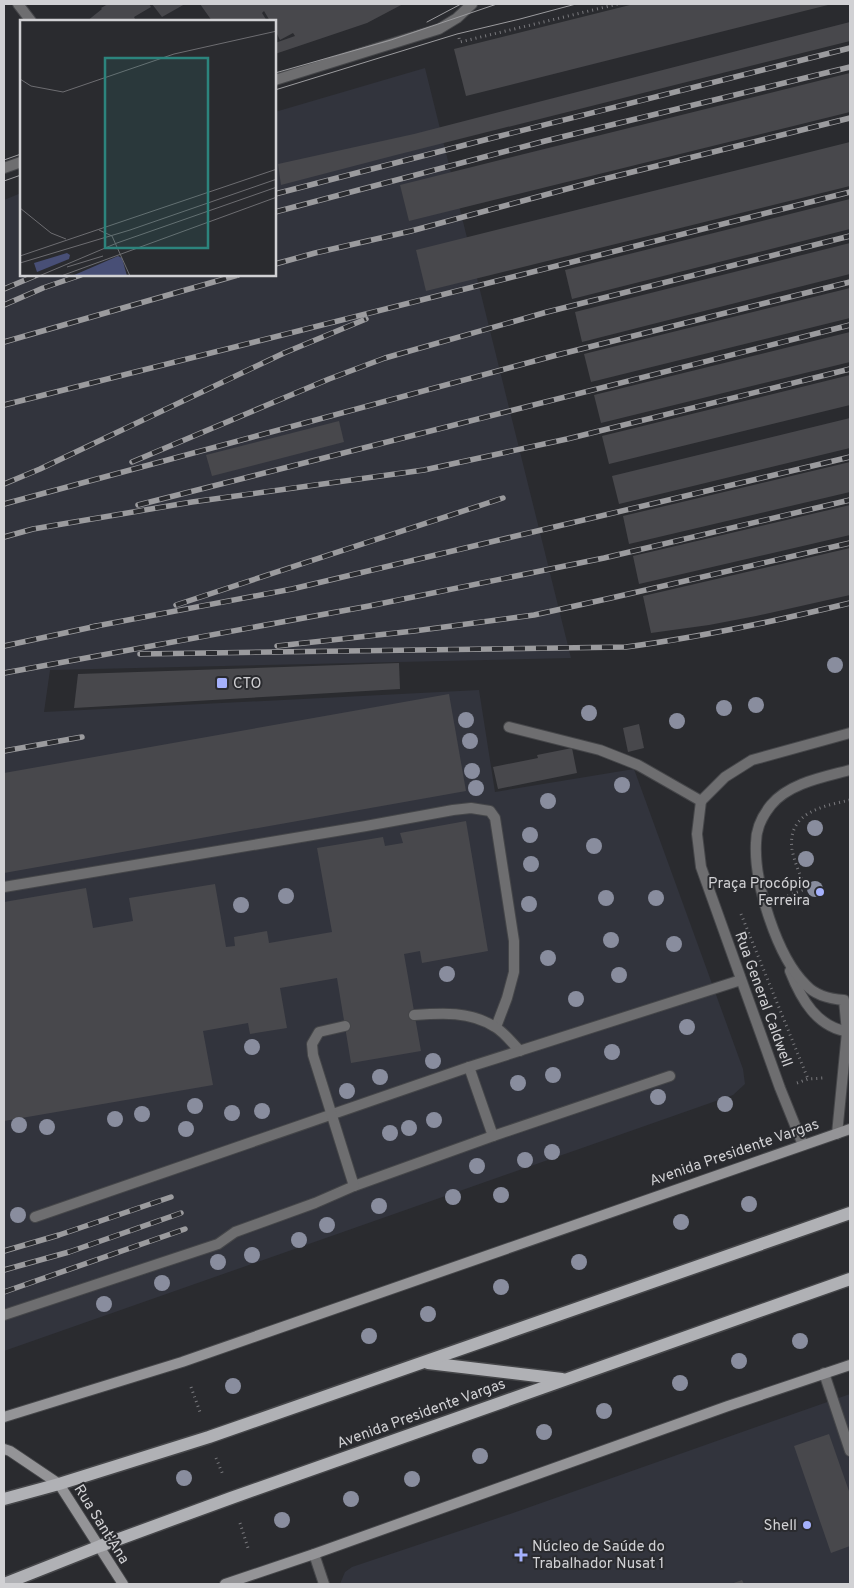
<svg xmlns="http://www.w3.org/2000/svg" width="854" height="1588" viewBox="0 0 854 1588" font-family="Overpass,sans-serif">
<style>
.built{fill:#32343d}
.building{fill:#48484c}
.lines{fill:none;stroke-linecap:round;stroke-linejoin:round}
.service-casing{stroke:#454649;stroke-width:12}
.minor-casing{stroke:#454649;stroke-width:12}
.secondary-casing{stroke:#454649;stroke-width:12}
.primary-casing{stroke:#454649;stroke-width:15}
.path{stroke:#7a7a7e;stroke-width:3;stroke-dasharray:1 4;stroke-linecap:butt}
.service{stroke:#6e6e70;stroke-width:10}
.minor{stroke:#6e6e70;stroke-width:10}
.secondary{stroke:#949497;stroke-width:10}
.primary{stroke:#b0b1b5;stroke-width:12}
.tram{stroke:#9b9b9e;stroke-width:1}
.rail-casing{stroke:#9b9b9e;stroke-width:5.5}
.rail{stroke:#2a2b2f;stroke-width:4;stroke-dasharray:11;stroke-linecap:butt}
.tree{fill:#898d9e}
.poi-dot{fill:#a5b1fc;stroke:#2a2b2f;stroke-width:2}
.labels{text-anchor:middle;stroke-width:4;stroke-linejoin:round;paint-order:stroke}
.poi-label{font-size:15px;fill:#d1d1d4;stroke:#2a2b2f;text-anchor:start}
.street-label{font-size:15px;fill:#d1d1d4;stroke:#2a2b2f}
.inset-road{fill:none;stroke:#6d6d71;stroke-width:1}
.view{fill:#2c847d;fill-opacity:0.15;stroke:#2c847d;stroke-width:2.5}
.inset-edge{fill:none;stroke:#d1d1d4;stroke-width:2.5}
</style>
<rect width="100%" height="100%" fill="#2a2b2f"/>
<g class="built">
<polygon points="425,68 571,658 50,670 44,712 479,690 495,792 634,769 743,1069 745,1084 733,1095 4,1351 4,200 21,193 21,275 275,275 275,112"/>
<polygon points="850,1394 850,1584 340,1584 345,1572 352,1567 507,1515"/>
</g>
<g class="building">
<polygon points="108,4 149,4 151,7 134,17 136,21 87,21 102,9 101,8"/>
<polygon points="152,4 185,4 162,17"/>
<polygon points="200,4 403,4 367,23 275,54 275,43 295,36 293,33 280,40 275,30 275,21 270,21 264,11 262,13 267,21 212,21"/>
<polygon points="634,4 832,4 466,96 454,49"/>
<polygon points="850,22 850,41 396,155 281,185 278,164 414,134"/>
<polygon points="850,73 850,112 409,221 400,185"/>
<polygon points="850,142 850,186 426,291 416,250"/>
<polygon points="850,199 850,229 572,299 565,270"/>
<polygon points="850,243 850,274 582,342 575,312"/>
<polygon points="850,288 850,318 591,382 584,354"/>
<polygon points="850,332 850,362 601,423 594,395"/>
<polygon points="850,375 850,405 609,464 602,436"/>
<polygon points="850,418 850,448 619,504 612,476"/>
<polygon points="339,421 344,442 212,476 206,455"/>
<polygon points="850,462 850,492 629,544 623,516"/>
<polygon points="850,505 850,535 639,584 633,556"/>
<polygon points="850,548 850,595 756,616 709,625 651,633 643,596"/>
<polygon points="399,663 400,689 74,708 78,674"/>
<polygon points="449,694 466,791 4,873 4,773"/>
<polygon points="639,724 644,748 628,752 623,728"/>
<polygon points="572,748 577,773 498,789 493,767 538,758 537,755"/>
<polygon points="466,821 488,951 422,963 420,951 404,954 421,1051 351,1063 337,978 280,988 287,1028 250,1034 248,1023 203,1031 213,1085 4,1121 4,902 86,888 93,928 133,921 129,898 215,884 226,947 235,946 234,937 267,931 269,943 332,932 317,848 383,837 385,846 403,843 400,833"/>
<polygon points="829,1434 850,1494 850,1546 831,1553 794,1446"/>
<polygon points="742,1580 744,1584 731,1584"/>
</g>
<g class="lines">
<defs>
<g id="service">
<polyline points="509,727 600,750 638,765 701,801"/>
<polyline points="701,801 697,834 701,867 780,1088 803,1145"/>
<polyline points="701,801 725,777 752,760 850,733"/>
<polyline points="4,887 366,826 453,810 471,808 490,811 495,818 514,941 514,972 507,998 496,1027"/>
<path d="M790,971C801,999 817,1028 850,1032"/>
<path d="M414,1015C442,1013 470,1011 495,1027C504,1032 513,1044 520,1051"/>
<polyline points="469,1067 493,1136"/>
<path d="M837,1134L847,1032L844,1000C830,999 816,996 806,985C777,957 754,883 756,843C756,830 762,816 771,805C789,783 824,777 850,770"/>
<polyline points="354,1186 493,1136 670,1076"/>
<polyline points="35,1217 469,1067 741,980"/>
<polyline points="4,1315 209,1247 218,1244 235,1232 315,1203 354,1186 313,1055 312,1044 319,1032 345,1026"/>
<polyline points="824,1373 850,1451"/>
</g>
<g id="minor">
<polyline points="18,4 31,21"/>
<polyline points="275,80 439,29 457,18 472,4"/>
<polyline points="4,168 21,162"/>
<polyline points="314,1554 324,1584"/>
</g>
<g id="secondary">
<polyline points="4,1417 182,1362 850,1129"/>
<polyline points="4,1449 10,1451 59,1484 123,1584"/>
<polyline points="225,1584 314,1554 728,1406 850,1365"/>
</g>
<g id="primary">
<polyline points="428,1363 562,1379"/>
<polyline points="4,1499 59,1484 209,1437 850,1213"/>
<polyline points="4,1584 100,1546 231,1498 850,1279"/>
</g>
</defs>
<use href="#service" class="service-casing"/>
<use href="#minor" class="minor-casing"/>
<use href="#secondary" class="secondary-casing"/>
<use href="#primary" class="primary-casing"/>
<g class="path">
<polyline points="459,38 460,42 618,4"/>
<path d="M783,898L805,889C801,876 794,862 792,849C787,812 824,806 850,800"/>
<polyline points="741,914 808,1079"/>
<polyline points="797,1083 808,1079 823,1078"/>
<polyline points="191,1387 200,1412"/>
<polyline points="216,1458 223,1475"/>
<polyline points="240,1523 248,1548"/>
</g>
<use href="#service" class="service"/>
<use href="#minor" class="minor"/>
<use href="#secondary" class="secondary"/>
<use href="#primary" class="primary"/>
<g class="tram">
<polyline points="427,22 461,4"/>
<polyline points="275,73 391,40 497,4"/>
<polyline points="275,90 457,34 520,19 576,4"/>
<polyline points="4,160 21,154"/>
<polyline points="4,181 21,175"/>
</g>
<defs>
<g id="rail">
<polyline points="275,194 496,137 850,48"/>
<polyline points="275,212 545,141 850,67"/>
<polyline points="275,264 315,253 411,231 600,180 850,118"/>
<polyline points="4,289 37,275"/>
<polyline points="4,305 43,288 81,275"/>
<polyline points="4,342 238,275"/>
<polyline points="4,405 850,192"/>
<polyline points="132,462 329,379 385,358 547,312 850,236"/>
<polyline points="4,484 40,469 284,353 366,319"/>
<polyline points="4,504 557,355 850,282"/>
<polyline points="138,505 850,325"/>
<polyline points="4,537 33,529 192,502 424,470 567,439 850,369"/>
<polyline points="176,605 503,498"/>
<polyline points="91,627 292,589 850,457"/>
<polyline points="4,646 97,626"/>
<polyline points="277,646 414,631 534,615 611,598 850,543"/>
<path d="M140,654L626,647C702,637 776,621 850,603"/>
<polyline points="4,673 369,606 604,558 850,500"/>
<polyline points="4,751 82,737"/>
<polyline points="4,1251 59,1235 171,1197"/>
<polyline points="4,1270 69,1252 181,1213"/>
<polyline points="4,1292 185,1229"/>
</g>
</defs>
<use href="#rail" class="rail-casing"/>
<use href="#rail" class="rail"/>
</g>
<g class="tree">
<circle cx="835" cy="665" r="8"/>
<circle cx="756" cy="705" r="8"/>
<circle cx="724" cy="708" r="8"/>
<circle cx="589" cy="713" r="8"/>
<circle cx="466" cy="720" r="8"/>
<circle cx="677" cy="721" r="8"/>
<circle cx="470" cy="741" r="8"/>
<circle cx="472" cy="771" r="8"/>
<circle cx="622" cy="785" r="8"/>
<circle cx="476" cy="788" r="8"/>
<circle cx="548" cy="801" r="8"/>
<circle cx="815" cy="828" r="8"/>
<circle cx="530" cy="835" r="8"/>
<circle cx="594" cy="846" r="8"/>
<circle cx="806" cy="859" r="8"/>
<circle cx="531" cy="864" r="8"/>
<circle cx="815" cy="889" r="8"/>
<circle cx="286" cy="896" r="8"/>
<circle cx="606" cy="898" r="8"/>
<circle cx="656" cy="898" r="8"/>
<circle cx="529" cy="904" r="8"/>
<circle cx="241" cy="905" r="8"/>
<circle cx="611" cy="940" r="8"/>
<circle cx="674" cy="944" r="8"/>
<circle cx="548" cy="958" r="8"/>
<circle cx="447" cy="974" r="8"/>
<circle cx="619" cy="975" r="8"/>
<circle cx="576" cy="999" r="8"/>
<circle cx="687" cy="1027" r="8"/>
<circle cx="252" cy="1047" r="8"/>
<circle cx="612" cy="1052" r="8"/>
<circle cx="433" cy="1061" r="8"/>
<circle cx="553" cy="1075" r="8"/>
<circle cx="380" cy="1077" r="8"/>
<circle cx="518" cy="1083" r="8"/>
<circle cx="347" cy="1091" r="8"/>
<circle cx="658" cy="1097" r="8"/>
<circle cx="725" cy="1104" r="8"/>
<circle cx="195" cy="1106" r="8"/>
<circle cx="262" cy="1111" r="8"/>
<circle cx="232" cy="1113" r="8"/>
<circle cx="142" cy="1114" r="8"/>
<circle cx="115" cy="1119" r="8"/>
<circle cx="434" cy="1120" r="8"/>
<circle cx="19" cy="1125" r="8"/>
<circle cx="47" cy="1127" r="8"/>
<circle cx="409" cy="1128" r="8"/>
<circle cx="186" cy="1129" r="8"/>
<circle cx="390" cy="1133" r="8"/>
<circle cx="552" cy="1152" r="8"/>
<circle cx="525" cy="1160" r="8"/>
<circle cx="477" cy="1166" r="8"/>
<circle cx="501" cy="1195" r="8"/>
<circle cx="453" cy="1197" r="8"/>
<circle cx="749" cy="1204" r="8"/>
<circle cx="379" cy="1206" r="8"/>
<circle cx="18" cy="1215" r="8"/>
<circle cx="681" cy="1222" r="8"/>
<circle cx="327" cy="1225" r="8"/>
<circle cx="299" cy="1240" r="8"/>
<circle cx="252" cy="1255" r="8"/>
<circle cx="218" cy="1262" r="8"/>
<circle cx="579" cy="1262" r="8"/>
<circle cx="162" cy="1283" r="8"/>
<circle cx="501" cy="1287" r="8"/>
<circle cx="104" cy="1304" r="8"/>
<circle cx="428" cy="1314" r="8"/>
<circle cx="369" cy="1336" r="8"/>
<circle cx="800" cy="1341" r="8"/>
<circle cx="739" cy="1361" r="8"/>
<circle cx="680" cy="1383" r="8"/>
<circle cx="233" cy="1386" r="8"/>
<circle cx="604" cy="1411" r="8"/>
<circle cx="544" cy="1432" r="8"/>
<circle cx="480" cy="1456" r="8"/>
<circle cx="184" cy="1478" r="8"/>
<circle cx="412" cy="1479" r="8"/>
<circle cx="351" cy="1499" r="8"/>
<circle cx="282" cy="1520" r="8"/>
</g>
<g class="poi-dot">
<rect x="216" y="677" width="12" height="12" rx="2.5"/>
<circle cx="820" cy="892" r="5"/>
<circle cx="807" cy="1525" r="5"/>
<path d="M518.5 1547.5h5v5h5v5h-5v5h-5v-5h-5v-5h5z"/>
</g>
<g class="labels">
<g class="poi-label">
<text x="233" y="688">CTO</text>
<text x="810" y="888" text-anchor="end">Praça Procópio<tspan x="810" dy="17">Ferreira</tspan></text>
<text x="797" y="1530" text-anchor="end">Shell</text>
<text x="532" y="1551">Núcleo de Saúde do<tspan x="532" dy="17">Trabalhador Nusat 1</tspan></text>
</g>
<g class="street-label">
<text transform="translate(764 999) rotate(70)" y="5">Rua General Caldwell</text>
<text transform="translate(734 1152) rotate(-19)" y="5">Avenida Presidente Vargas</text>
<text transform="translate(421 1413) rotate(-20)" y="5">Avenida Presidente Vargas</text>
<text transform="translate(102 1524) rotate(58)" y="5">Rua Sant'Ana</text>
</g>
</g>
<g transform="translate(20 20)">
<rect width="256" height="256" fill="#2a2b2f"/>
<path d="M47,233L50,235L49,239L17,252L14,243ZM98,236L102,238L107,256H52Z" fill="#484f76"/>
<path class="inset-road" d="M0,59L11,66L43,72L154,34L257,11M0,188L31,213L46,219M79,210L92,216L110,256M0,236L257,149M0,243L110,210L257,159M47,247L83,236M19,256L97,223L257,167M41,256L257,177"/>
<path class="view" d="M85,38H188V228H85Z"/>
<rect width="256" height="256" class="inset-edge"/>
</g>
<rect width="854" height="1588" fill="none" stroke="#d1d1d4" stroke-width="10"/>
</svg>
